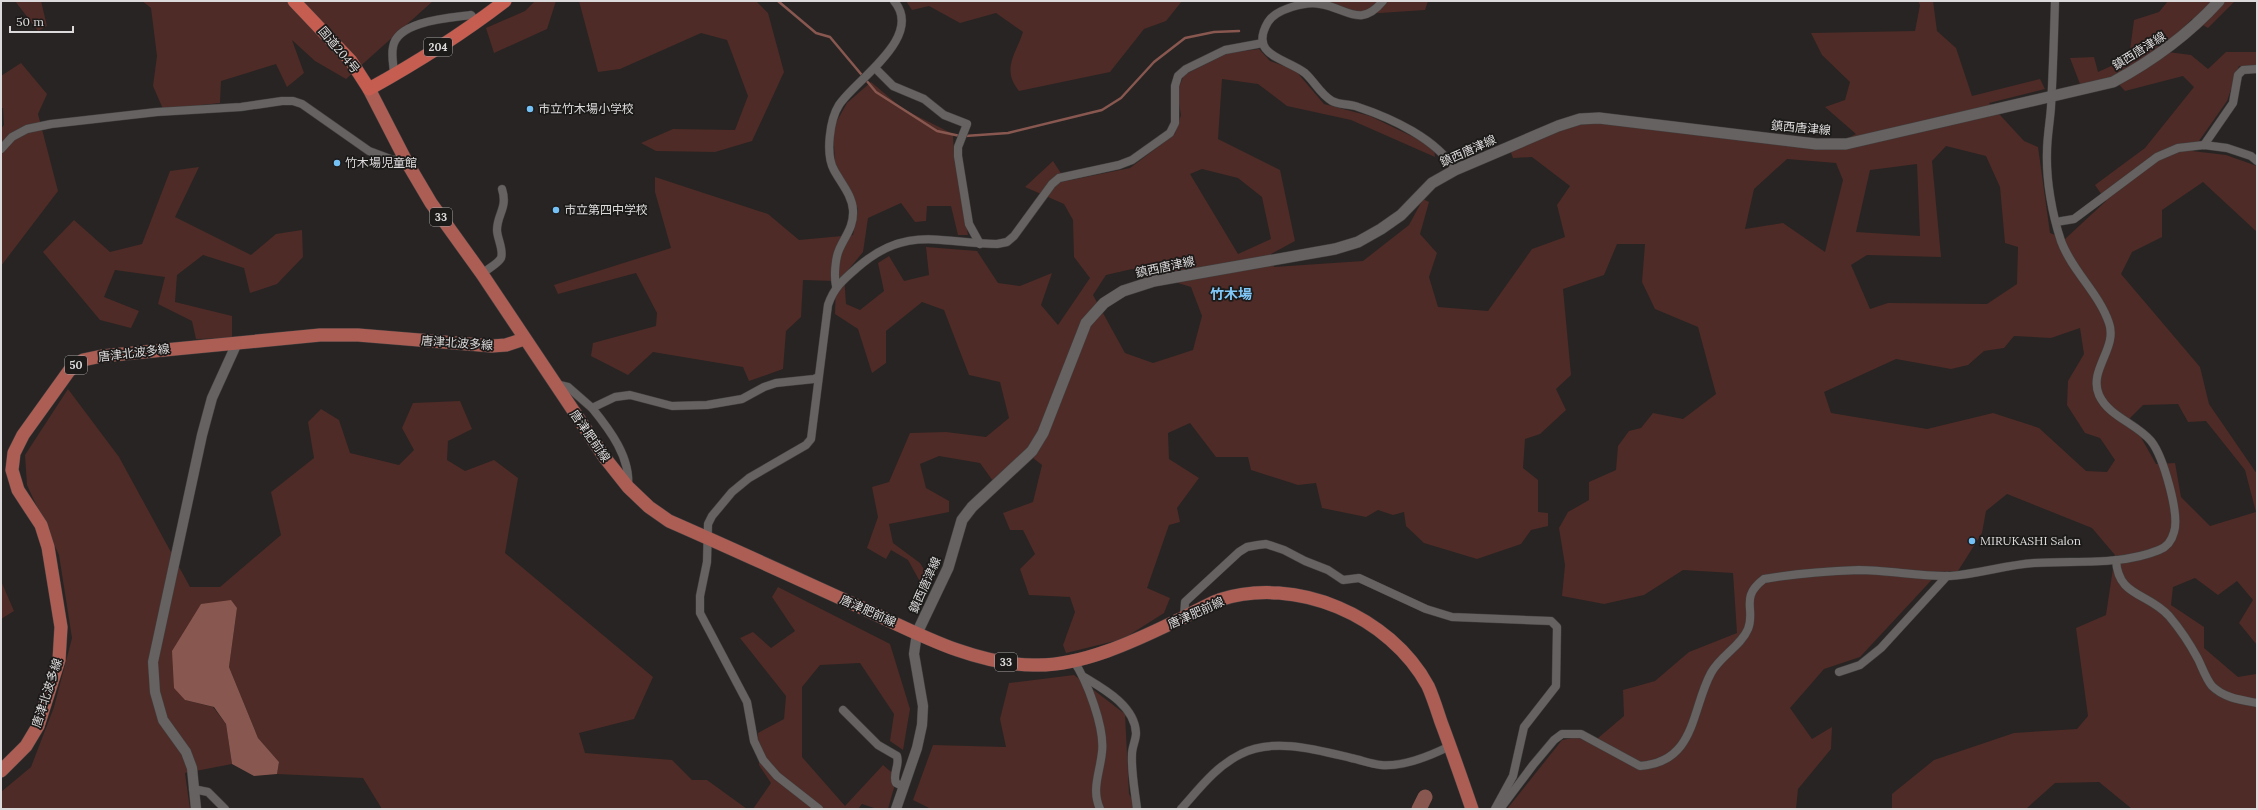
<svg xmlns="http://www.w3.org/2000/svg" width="2258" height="810" viewBox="0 0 2258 810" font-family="Lora,'Noto Sans JP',serif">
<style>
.green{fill:#4e2b26;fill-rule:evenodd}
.water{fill:#88574f}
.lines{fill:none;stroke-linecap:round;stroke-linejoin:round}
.stream{stroke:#88574f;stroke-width:2.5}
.river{stroke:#88574f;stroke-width:15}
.minor-casing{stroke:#413e3e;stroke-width:9}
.tertiary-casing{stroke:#413e3e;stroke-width:11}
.secondary-casing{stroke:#413e3e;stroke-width:12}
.primary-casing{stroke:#413e3e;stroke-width:14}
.trunk-casing{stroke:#413e3e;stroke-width:14}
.minor{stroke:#666261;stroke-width:8}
.tertiary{stroke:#666261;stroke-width:10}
.secondary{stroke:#666261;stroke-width:11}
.primary{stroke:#ad5e54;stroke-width:13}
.trunk{stroke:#c55d50;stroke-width:13}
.poi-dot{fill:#73c1f5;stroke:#1d1a1a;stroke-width:1.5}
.labels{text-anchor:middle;stroke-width:3.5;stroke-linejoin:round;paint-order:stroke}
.shield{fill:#1d1a1a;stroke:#a3a0a0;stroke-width:1}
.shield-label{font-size:11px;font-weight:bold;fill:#dcdada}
.street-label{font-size:12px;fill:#dcdada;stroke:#1d1a1a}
.poi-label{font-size:12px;fill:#dcdada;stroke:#1d1a1a;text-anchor:start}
.quarter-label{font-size:14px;font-weight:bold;fill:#81c9fa;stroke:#1d1a1a}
</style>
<rect width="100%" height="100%" fill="#272423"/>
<g class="green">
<polygon points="15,1 41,1 47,26 38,31"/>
<polygon points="142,1 433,1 346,79 315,61 292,40 304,73 287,87 276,64 221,81 220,103 163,109 153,86 157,56 151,8"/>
<polygon points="535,1 556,1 547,29 494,53 486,28 525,11"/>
<polygon points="579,1 756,1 768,13 784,72 752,141 715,152 656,151 641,143 673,129 735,130 748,96 727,40 701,33 620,69 598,72"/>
<path d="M906,1H1182L1166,21L1144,29L1110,72L1019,91C1001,69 1016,54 1023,32L996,13L960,23L929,6L912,10Z"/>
<polygon points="1314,1 1428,1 1425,10 1350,15"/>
<path d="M1918,1H1933L1937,31L1956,48L1972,96L2040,79L2045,89L1989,103L2024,141L2038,147L2050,233L2065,239L2106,201L2095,185L2145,148L2194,87L2183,76L2125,91L2112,77L2080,84L2070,58L2094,57L2098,72L2129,58L2134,20L2159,12L2168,1H2235L2208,28L2192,19L2160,51L2191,55L2208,69L2226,52H2257V66H2239L2227,101L2192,151L2226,155L2257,166V232L2203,182L2162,210V237L2132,252L2121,274L2200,367L2209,404L2257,474V645L2239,623L2253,600L2237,581L2218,595L2195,578L2173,587L2171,605L2204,627V648L2238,677L2256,674L2257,670V809H2132L2099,782L2055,783L2026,809H1892V794L1934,760L2014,733L2077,729L2088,716L2076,628L2106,615L2115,555L2092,528L2007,494L1986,511L1982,533L1958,571L1939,572L1860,657L1824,669L1790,708L1812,739L1832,727L1831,749L1798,789L1796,809H1507L1562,740L1577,737L1591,744L1624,716L1623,690L1655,681L1689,652L1737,633L1733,573L1683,570L1644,595L1604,604L1562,596L1565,565L1559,528L1568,512L1589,500V482L1616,470L1618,446L1629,431L1641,428L1653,413L1683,419L1716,394L1698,327L1655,309L1642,282L1645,244H1617L1604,275L1563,289L1571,375L1556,389L1566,410L1540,434L1525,439L1523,468L1538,480V512L1548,513V526L1531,530L1521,544L1477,559L1424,543L1406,526L1404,512L1393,515L1378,510L1366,517L1322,508L1316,483L1298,485L1251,470L1248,457H1216L1190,423L1168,433L1169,459L1199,478L1177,508L1180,522L1169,525L1147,588L1170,598L1164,613L1123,639L1066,653L1063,645L1075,612L1070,597L1029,595L1020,569L1035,554L1023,530H1010L1003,513L1033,502L1042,465L1028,454L993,481L980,463L939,456L920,464L926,488L949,501V512L889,524L893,543L920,563L930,579L923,587L908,560L891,550L886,559L867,548L878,517L872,487L889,482L910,433L946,432L986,437L1009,418L1000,382L969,375L944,310L922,302L886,331V363L872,373L858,329L835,314L836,281L803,280L801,317L786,331L783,369L749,381L743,367L653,352L628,375L591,356L593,343L656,326L657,313L636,273L558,294L554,285L671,248L655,192V177L768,214L799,240L853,235L858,209L835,163L833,128L847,103L871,82L903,109L953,134L954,158L968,235H958L951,206H927L926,221L915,222L901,203L868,218L863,252L844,275L846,304L860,310L884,291L878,263L889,256L904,281L929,275L926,247L977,251L998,283L1020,286L1052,273L1041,305L1058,325L1090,278L1074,257L1073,220L1064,204L1025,187L1053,161L1066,181L1130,168L1175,134L1181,115L1177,92L1184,75L1228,53L1259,49L1270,61L1295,70L1324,104L1370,116L1434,147L1435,157L1351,120L1287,106L1258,84L1222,79L1218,139L1280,170L1295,241L1271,254L1274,267L1363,261L1409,225L1423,199L1429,202L1420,234L1437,253L1429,277L1438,307L1488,311L1532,249L1565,237L1557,205L1570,186L1532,157L1513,158L1510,150L1573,125L1604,122L1824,150L1856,134L1825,107L1845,100L1850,82L1822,55L1811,33L1915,31L1920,5ZM1946,146L1986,156L2000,187L2005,243L2018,247L2017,284L1987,304L1888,303L1870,309L1851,265L1867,255L1941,257L1932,161ZM1787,159L1836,163L1843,180L1825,252L1783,223L1745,229L1754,189ZM1917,164L1920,236L1856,232L1870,170ZM1202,169L1238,178L1262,197L1271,239L1238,254L1190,174ZM1132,269L1191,287L1202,316L1193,350L1153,363L1125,353L1093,295L1106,275ZM2080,328L2084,354L2068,381L2067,405L2085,433L2100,438L2115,460L2107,472L2086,471L2039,428L1993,413L1927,429L1831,413L1824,392L1896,359L1951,369L1968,365L1984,351L2004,348L2014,336L2051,338ZM2178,404L2188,422L2206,421L2245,470L2256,512L2210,526L2181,497L2175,463L2156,464L2130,418L2143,405Z"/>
<polygon points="21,63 47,94 38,114 58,191 1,266 1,129 4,125 3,108 1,108 1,76"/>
<polygon points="199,167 175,217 251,255 276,234 302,230 303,257 277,284 250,293 244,268 203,255 177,275 175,302 232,316 232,338 196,339 192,321 158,304 165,277 115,270 104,297 139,311 131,328 100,320 43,252 74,220 110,252 142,244 170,171"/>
<polygon points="68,389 119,457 190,587 220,587 281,535 271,492 314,458 308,422 321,409 339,420 350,453 399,465 414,450 402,428 413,403 460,401 472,429 448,441 447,460 465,471 494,460 518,478 505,553 653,677 634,719 579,733 585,753 672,760 692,780 707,780 747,809 382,809 363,778 277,774 279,762 258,738 229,667 237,608 185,700 213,707 226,724 232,764 185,773 190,809 1,809 1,792 31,767 54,707 72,638 59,555 27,485 25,455"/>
<polygon points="1,581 14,611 1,619"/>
<polygon points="778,587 890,644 910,709 903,750 890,741 894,714 860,663 820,665 802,687 802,757 845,806 883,765 897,777 888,809 877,809 862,804 858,809 753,809 771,783 759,765 758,733 784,719 786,696 740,638 753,632 771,648 795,631 772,597"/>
<polygon points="1074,675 1125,714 1129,794 1138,809 931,809 913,800 933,745 1006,747 1000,719 1009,683"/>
</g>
<polygon class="water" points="231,600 237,608 229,667 258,738 279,762 277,774 254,776 232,764 226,724 214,707 185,700 174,688 172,651 201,604"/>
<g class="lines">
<g class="stream">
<polyline points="778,1 816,33 830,37 876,92 937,131 960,136"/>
<polyline points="965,136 1008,133 1102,110 1121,98 1154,62 1185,38 1214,32 1239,31"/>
</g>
<polyline class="river" points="1419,809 1425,797"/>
<defs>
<g id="minor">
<path d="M1383,1C1360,29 1347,8 1320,4C1306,1 1276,9 1268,22C1248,56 1286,58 1305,73C1315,82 1320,94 1332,101C1339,105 1350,104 1358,107C1391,118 1437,139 1455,170"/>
<polyline points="875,68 893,86 924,99 944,115 967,124 958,147 958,156 969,224 980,244"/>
<path d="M394,75C394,67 391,56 393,47C397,21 449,18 471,15L477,23"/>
<polyline points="2204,145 2233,103 2238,75 2243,70 2257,69"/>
<polyline points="1,149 12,137 27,129 51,124 157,112 241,107 282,101 293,101 302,104 369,151 393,160 405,159"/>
<polyline points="2056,222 2074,219 2157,157 2178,148 2204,145 2227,148 2251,156 2257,161"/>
<path d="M482,274C487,269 498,264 501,258C504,250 497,238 497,230C497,214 508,208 502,189"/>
<path d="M836,286C834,277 835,259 839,250C845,236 854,227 853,210C852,195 841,183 834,170C825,154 830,119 839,105C855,80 925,37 894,1"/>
<polyline points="555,384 568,387 592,408 615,397 630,395 672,406 707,405 742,399 764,387 776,383 814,379 818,377"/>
<path d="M592,408C610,430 631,458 628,487"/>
<path d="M2116,560C2118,597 2147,592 2169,616C2180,629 2190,644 2198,659C2202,667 2206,679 2212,686C2224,698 2241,700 2257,703"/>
<polyline points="1184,617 1185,602 1239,552 1247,547 1258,545 1266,544 1284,550 1305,561 1328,570 1343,580 1359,578 1426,609 1452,617 1551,621 1557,627 1556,686 1524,727 1513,776 1495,809"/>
<path d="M1073,660C1087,680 1105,728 1102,752C1100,773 1091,789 1100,809"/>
<polyline points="1839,672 1860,665 1881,648 1947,576"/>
<path d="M1084,677C1104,689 1135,706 1136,733C1136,740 1132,747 1132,754C1131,772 1135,791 1137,809"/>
<path d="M843,710L878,745L897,756C900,766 892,774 896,783L904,787"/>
<polyline points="193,789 208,792 225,809"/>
<path d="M819,809L777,776L763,760L754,741L747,702L700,613V596L707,562L708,524L712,516L732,492L749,478L806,445L811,439L828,305C834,287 844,279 858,267C906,225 940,243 997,244L1007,242L1014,236L1052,184L1059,178L1119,165L1132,160L1170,133L1175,123V86L1178,76L1186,69L1225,50L1263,43"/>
<path d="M1181,809C1199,789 1216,766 1241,754C1273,737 1318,750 1351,758C1361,760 1371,764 1381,765C1404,767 1430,756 1450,746"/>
<path d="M1500,809L1533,765L1554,740L1562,734H1581L1640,766C1696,762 1691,710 1711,673C1720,656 1741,646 1748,629C1756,609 1739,598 1764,579C1793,574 1830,571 1859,570C1889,570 1920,577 1950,576C1979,574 2005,565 2034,563C2075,560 2120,566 2159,550C2167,547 2172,540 2174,532C2180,514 2163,456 2151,441C2136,423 2109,417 2099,395C2088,370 2118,348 2109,323C2099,293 2072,271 2061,241C2052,214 2046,180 2047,152C2047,137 2050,122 2051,107C2053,71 2054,36 2055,1"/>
</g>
<g id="tertiary">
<polyline points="196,809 192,768 186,752 163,720 155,692 153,662 202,435 212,398 237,343"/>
<polyline points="896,809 917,748 922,725 923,706 914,654 917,633"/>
</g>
<path id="secondary" d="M917,633L948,568L962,520L972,507L1032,451L1043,433L1086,323L1104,303L1123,291L1154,281L1335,249L1358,242L1381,229L1401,215L1432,183L1455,170L1558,126L1580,119L1599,118L1816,144H1846L2113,82C2154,60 2188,35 2219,1"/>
<g id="primary">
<path d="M369,89L405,159L431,203L482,274L605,458L628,487L649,507L669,521C733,549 796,578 860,607C915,632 971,664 1033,665C1080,667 1135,641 1176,621C1190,615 1205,605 1219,600C1296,575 1390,616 1428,686C1433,697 1437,710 1441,722C1452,751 1462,780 1472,809"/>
<polyline points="1,771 26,746 38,726 59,660 61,627 48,547 41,525 18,490 12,470 14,453 23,435 69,371 83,360 102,356 320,335 358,335 492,346 506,345 524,339"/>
</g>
<path id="trunk" d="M294,1L351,61L369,89C416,63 462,34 505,1"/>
</defs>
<use href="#minor" class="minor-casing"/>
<use href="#tertiary" class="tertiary-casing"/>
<use href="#secondary" class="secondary-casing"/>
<use href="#primary" class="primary-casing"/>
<use href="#trunk" class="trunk-casing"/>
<use href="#minor" class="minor"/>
<use href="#tertiary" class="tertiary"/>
<use href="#secondary" class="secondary"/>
<use href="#primary" class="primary"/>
<use href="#trunk" class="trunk"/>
</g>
<g class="poi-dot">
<circle cx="530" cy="109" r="4"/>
<circle cx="337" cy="163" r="4"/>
<circle cx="556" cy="210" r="4"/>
<circle cx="1972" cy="541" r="4"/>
</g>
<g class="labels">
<g class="shield">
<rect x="424" y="38" width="28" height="18" rx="3"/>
<rect x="430" y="208" width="22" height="18" rx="3"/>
<rect x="65" y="356" width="22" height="18" rx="3"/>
<rect x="995" y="653" width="22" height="18" rx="3"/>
</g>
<g class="shield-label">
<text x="438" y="51">204</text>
<text x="441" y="221">33</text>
<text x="76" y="369">50</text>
<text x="1006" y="666">33</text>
</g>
<g class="street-label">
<text transform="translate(339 50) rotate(50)" y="4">国道204号</text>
<text transform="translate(2139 51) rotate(-32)" y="4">鎮西唐津線</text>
<text transform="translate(1801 128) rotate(5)" y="4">鎮西唐津線</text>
<text transform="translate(1468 151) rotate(-24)" y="4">鎮西唐津線</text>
<text transform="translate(1165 267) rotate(-12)" y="4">鎮西唐津線</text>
<text transform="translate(457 343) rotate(4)" y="4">唐津北波多線</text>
<text transform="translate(134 353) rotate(-7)" y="4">唐津北波多線</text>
<text transform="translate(590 436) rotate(55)" y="4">唐津肥前線</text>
<text transform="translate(925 585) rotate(-66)" y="4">鎮西唐津線</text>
<text transform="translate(868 611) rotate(24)" y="4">唐津肥前線</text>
<text transform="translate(1196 613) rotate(-24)" y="4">唐津肥前線</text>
<text transform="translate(47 693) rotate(-72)" y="4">唐津北波多線</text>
</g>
<g class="poi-label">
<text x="538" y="113">市立竹木場小学校</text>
<text x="345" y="167">竹木場児童館</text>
<text x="564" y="214">市立第四中学校</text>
<text x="1980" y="545">MIRUKASHI Salon</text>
</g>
<g class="quarter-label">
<text x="1231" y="299">竹木場</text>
</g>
</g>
<rect width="2258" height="810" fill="none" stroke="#dcdada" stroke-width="4"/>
<path d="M10 26v6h63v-6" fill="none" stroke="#dcdada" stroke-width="2"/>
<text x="16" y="26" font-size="12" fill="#dcdada" stroke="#1d1a1a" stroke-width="3" paint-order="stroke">50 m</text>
</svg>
